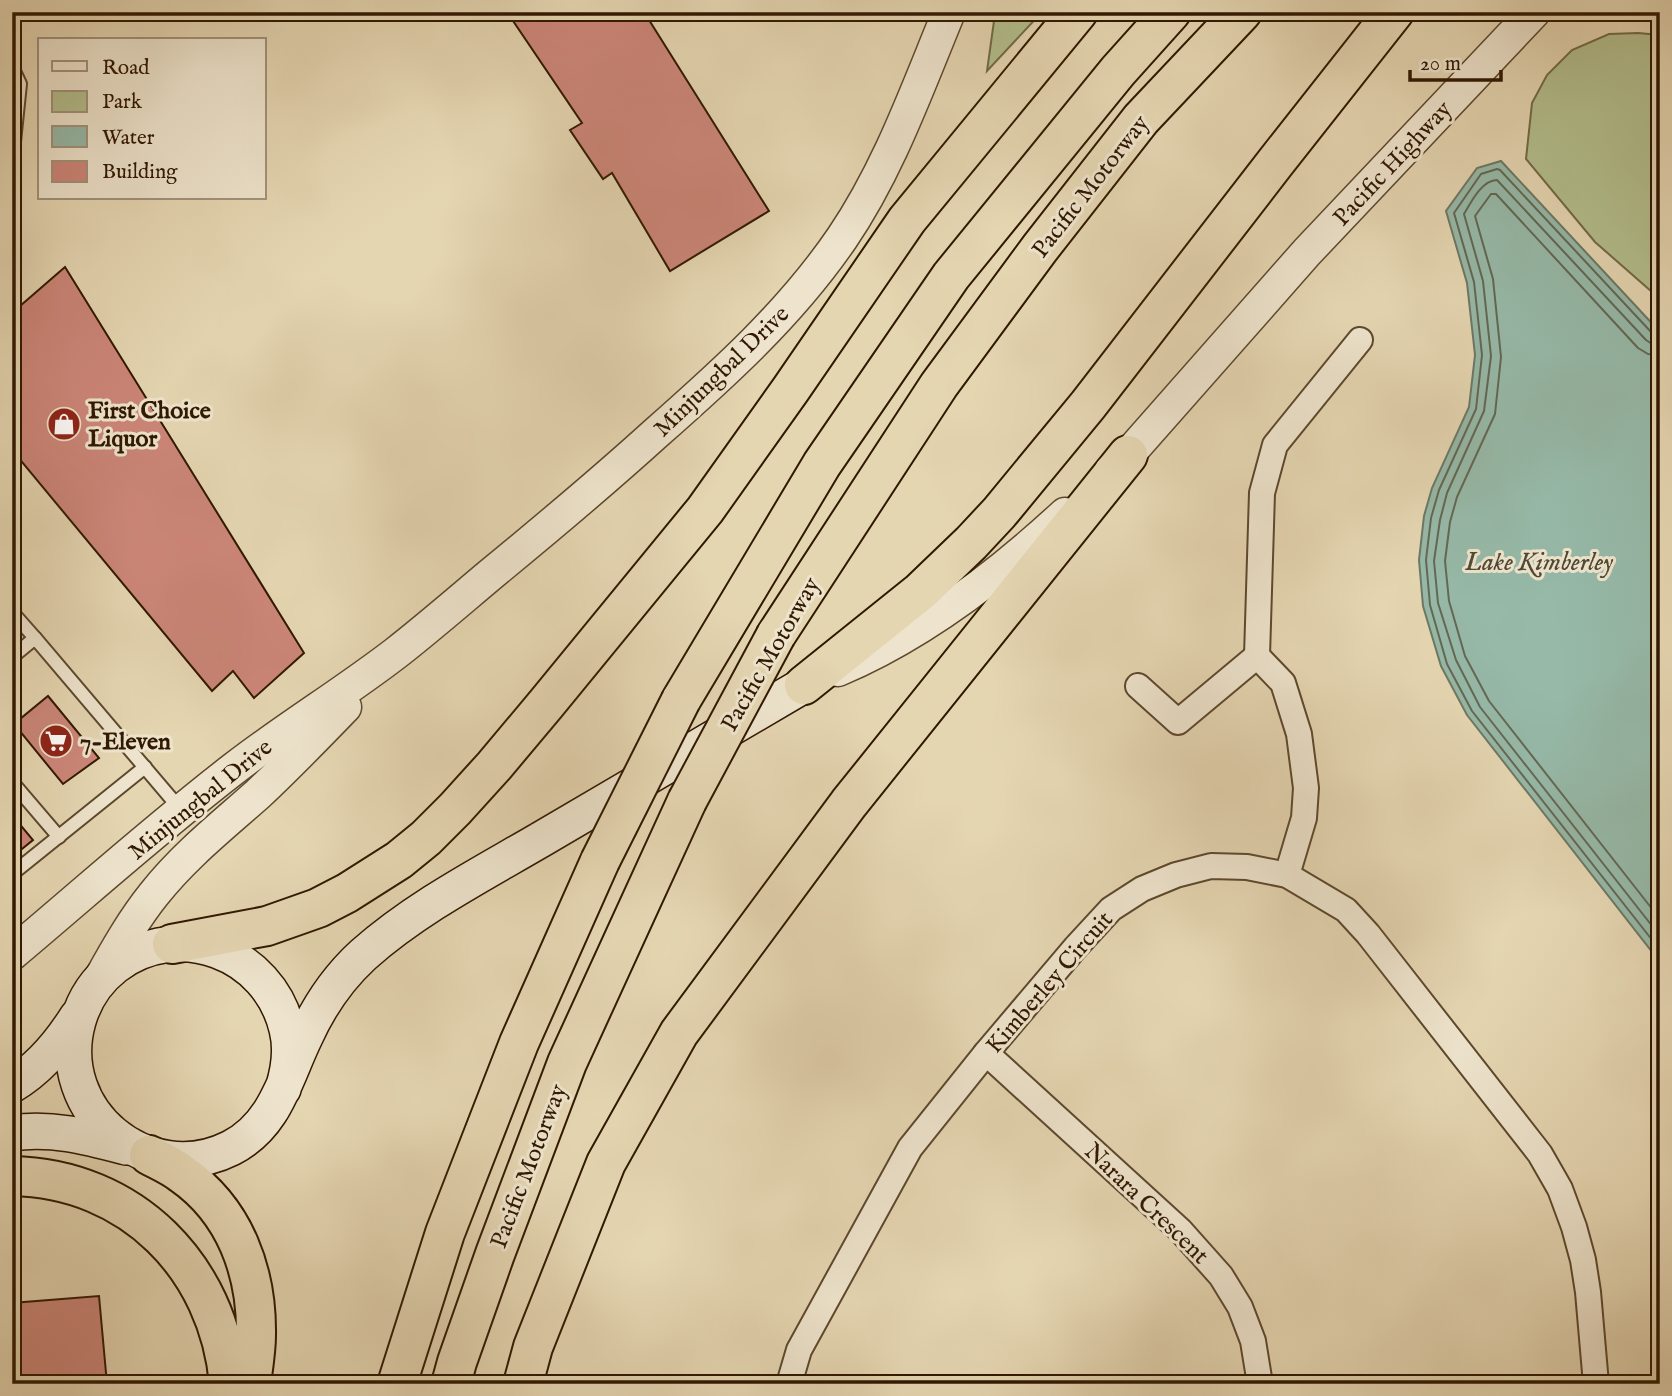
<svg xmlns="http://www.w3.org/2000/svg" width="1672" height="1396" viewBox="0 0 1672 1396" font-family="'IM FELL English',serif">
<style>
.green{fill:#b3be8d;stroke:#726b47;stroke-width:2}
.water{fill:#96b9a8;stroke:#6d7965;stroke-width:2}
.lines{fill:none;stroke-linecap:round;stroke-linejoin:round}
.shore{stroke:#636854;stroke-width:2}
.building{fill:#cc8679;stroke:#301801;stroke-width:2}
.service-casing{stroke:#5d482d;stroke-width:16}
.minor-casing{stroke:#5d482d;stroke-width:28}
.tertiary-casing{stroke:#5d482d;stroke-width:35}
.secondary-casing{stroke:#301801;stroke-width:38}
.motorway-casing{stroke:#301801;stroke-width:42}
.service{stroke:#eee4cd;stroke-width:12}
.minor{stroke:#eee4cd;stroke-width:24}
.tertiary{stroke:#eee4cd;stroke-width:32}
.secondary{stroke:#eee4cd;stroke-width:35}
.motorway{stroke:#e5d6b2;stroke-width:38}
.motorway-bridge-casing{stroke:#301801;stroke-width:42;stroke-linecap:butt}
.motorway-bridge{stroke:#e5d6b2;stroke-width:38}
.labels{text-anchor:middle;stroke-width:6;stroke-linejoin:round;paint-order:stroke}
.street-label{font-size:24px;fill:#301801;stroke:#eee4cd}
.poi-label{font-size:24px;font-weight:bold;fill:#301801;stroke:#eee4cd;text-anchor:start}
.water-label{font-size:26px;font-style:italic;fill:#4f4833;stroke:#eee4cd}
</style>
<rect width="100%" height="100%" fill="#e5d6b2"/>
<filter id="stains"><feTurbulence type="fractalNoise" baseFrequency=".00286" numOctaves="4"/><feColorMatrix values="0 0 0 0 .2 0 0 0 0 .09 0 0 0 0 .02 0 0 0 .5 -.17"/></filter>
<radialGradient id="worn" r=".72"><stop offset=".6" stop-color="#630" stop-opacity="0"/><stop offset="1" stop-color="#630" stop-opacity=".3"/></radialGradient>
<g class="green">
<polygon points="995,12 1042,12 987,71 995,14"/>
<polygon points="1638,33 1660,35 1660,299 1595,242 1526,159 1532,103 1547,75 1572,50 1609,34"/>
</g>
<polygon class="water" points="1501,161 1660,332 1660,962 1467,715 1441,666 1423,606 1419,560 1424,516 1432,488 1469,407 1475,355 1467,283 1446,211 1477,168"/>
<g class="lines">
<g class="shore">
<polyline points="1660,336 1652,333 1500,170 1497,169 1481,174 1454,213 1474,282 1482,355 1476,409 1439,490 1431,518 1426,560 1430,605 1447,664 1472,711 1660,950"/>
<path d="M1660,345L1652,344L1646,340L1497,180C1482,180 1471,202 1464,214L1483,281L1491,356L1484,411L1447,493L1440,520L1434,561L1438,603L1456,660L1480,707L1660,936"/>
<polyline points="1660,355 1648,354 1638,348 1496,194 1491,194 1475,216 1493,279 1501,357 1495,414 1457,497 1450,522 1445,561 1449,601 1465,656 1489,701 1660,919"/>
</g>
</g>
<g class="building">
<polygon points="507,12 644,12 769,211 670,271 612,173 603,179 570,130 582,123"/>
<polygon points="65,267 304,653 254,698 233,671 212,691 12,450 12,313"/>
<polygon points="48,696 99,758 63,784 14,724"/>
<polygon points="12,815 33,840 12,857"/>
<polygon points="99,1296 107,1384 12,1384 12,1303"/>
</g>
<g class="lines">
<defs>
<g id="service">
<polyline points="12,67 20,84 14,142 12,144"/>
<polyline points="12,612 35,638"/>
<polyline points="12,657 35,638 181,810"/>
<polyline points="12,782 59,837"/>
<polyline points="12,874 145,767"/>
</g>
<g id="minor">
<polyline points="1257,656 1262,493 1275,445 1360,340"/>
<polyline points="1138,686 1178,722 1257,656 1283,683 1299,734 1306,788 1304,818 1287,875"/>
<polyline points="986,1053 1180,1230 1221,1276 1240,1307 1253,1341 1260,1384"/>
<polyline points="789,1384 799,1350 910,1148 986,1053 1075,948 1111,909 1142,889 1176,875 1211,866 1247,867 1287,875 1346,910 1368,934 1540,1154 1560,1189 1574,1227 1583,1260 1588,1292 1596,1384"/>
</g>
<g id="tertiary">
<polyline points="1111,471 1128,455 1307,252 1534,12"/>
<path d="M838,670C921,635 999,575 1065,514"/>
<path d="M12,954C87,891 159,826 236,767C288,727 344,693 396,653C428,628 459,601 490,575C546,529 601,483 655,434C723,374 790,314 842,238C889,169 917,89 949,12"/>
<path d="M100,979C116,950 133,920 154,894C184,856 222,826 258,794C288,766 316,737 345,707"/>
</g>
<g id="secondary">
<path d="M12,1085C39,1069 60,1044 77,1017"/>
<path d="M283,1089C289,1070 292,1049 287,1029C269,952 178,918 115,966C97,980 84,1000 78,1021C52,1112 148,1190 231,1148C276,1125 285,1078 305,1037C319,1006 338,978 363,955C416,908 480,875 540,840C628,788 716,736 804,685"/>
<path d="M12,1133C52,1127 88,1137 126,1147"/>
</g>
<g id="motorway">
<polyline points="776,635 939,385 1040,248 1141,119 1242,12"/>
<polyline points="804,685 921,591 971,543 999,513 1088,405 1275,163 1394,12"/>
<polyline points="681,700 822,464 951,276 1118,71 1171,12"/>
<polyline points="172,944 267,926 318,908 347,893 399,860 426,838 455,809 494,766 546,704 705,510 791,389 907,220 1078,12"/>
<path d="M149,1155C160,1161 172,1166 182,1174C235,1211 257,1272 256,1335C256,1351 253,1368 251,1384"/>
<path d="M12,1176C131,1178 219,1267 229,1384"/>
<polyline points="397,1384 445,1233 519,1043 600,861"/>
<polyline points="451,1384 457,1362 495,1254 567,1063 687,801"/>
<polyline points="523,1384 533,1347 606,1163 679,1033 849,803 1128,455"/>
</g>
</defs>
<use href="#service" class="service-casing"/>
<use href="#minor" class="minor-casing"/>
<use href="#tertiary" class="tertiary-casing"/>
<use href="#secondary" class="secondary-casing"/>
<use href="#motorway" class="motorway-casing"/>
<use href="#service" class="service"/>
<use href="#minor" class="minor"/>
<use href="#tertiary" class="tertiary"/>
<use href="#secondary" class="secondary"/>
<use href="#motorway" class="motorway"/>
<defs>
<g id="motorway-bridge">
<polyline points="687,801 776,635"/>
<polyline points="600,861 681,700"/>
</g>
</defs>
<use href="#motorway-bridge" class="motorway-bridge-casing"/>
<use href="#motorway-bridge" class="motorway-bridge"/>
</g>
<defs>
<symbol id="shop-disc" viewBox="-11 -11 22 22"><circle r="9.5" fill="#8f2418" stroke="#eee4cd"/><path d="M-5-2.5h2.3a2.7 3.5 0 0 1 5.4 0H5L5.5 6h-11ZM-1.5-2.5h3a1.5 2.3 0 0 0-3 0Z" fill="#fff"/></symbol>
<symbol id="supermarket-disc" viewBox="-11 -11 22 22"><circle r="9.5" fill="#8f2418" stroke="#eee4cd"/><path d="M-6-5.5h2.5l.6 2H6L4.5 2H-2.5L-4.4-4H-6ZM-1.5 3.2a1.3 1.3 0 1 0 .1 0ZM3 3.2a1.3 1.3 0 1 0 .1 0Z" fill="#fff"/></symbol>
</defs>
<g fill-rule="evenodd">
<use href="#shop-disc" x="45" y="405" width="38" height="38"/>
<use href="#supermarket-disc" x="37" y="722" width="38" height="38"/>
</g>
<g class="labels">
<g class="street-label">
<text transform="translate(1392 163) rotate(-47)" y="8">Pacific Highway</text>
<text transform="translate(1090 186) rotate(-52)" y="8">Pacific Motorway</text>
<text transform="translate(721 371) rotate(-44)" y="8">Minjungbal Drive</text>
<text transform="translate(770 654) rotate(-60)" y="8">Pacific Motorway</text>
<text transform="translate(200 799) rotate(-39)" y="8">Minjungbal Drive</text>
<text transform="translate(1049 982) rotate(-49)" y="8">Kimberley Circuit</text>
<text transform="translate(528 1166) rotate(-69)" y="8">Pacific Motorway</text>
<text transform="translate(1147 1203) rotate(44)" y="8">Narara Crescent</text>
</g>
<g class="poi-label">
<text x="88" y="418">First Choice<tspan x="88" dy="28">Liquor</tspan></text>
<text x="80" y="749">7-Eleven</text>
</g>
<g class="water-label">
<text x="1539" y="570">Lake Kimberley</text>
</g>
</g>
<rect width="1672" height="1396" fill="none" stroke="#e5d6b2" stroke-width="42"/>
<rect x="14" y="14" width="1644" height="1368" fill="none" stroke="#301801" stroke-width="3.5"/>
<rect x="21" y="21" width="1630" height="1354" fill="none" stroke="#301801" stroke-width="2"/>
<rect x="38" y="38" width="228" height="161" fill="#eee4cd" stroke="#a2927b" stroke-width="2"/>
<rect x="52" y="61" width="35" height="10" fill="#eee4cd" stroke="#a2927b" stroke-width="2"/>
<text x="102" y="74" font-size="21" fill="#301801">Road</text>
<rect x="52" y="91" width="35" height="21" fill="#b3be8d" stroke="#a2927b" stroke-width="2"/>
<text x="102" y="108" font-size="21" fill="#301801">Park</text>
<rect x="52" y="126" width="35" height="21" fill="#96b9a8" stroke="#a2927b" stroke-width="2"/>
<text x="102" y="144" font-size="21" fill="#301801">Water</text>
<rect x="52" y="161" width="35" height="21" fill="#cc8679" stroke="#a2927b" stroke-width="2"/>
<text x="102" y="178" font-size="21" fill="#301801">Building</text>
<path d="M1410 70v10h91v-10" fill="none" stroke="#301801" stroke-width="3.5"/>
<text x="1420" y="70" font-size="21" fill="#301801" stroke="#eee4cd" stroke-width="5" paint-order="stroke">20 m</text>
<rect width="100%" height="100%" filter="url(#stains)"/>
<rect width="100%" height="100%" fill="url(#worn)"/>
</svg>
